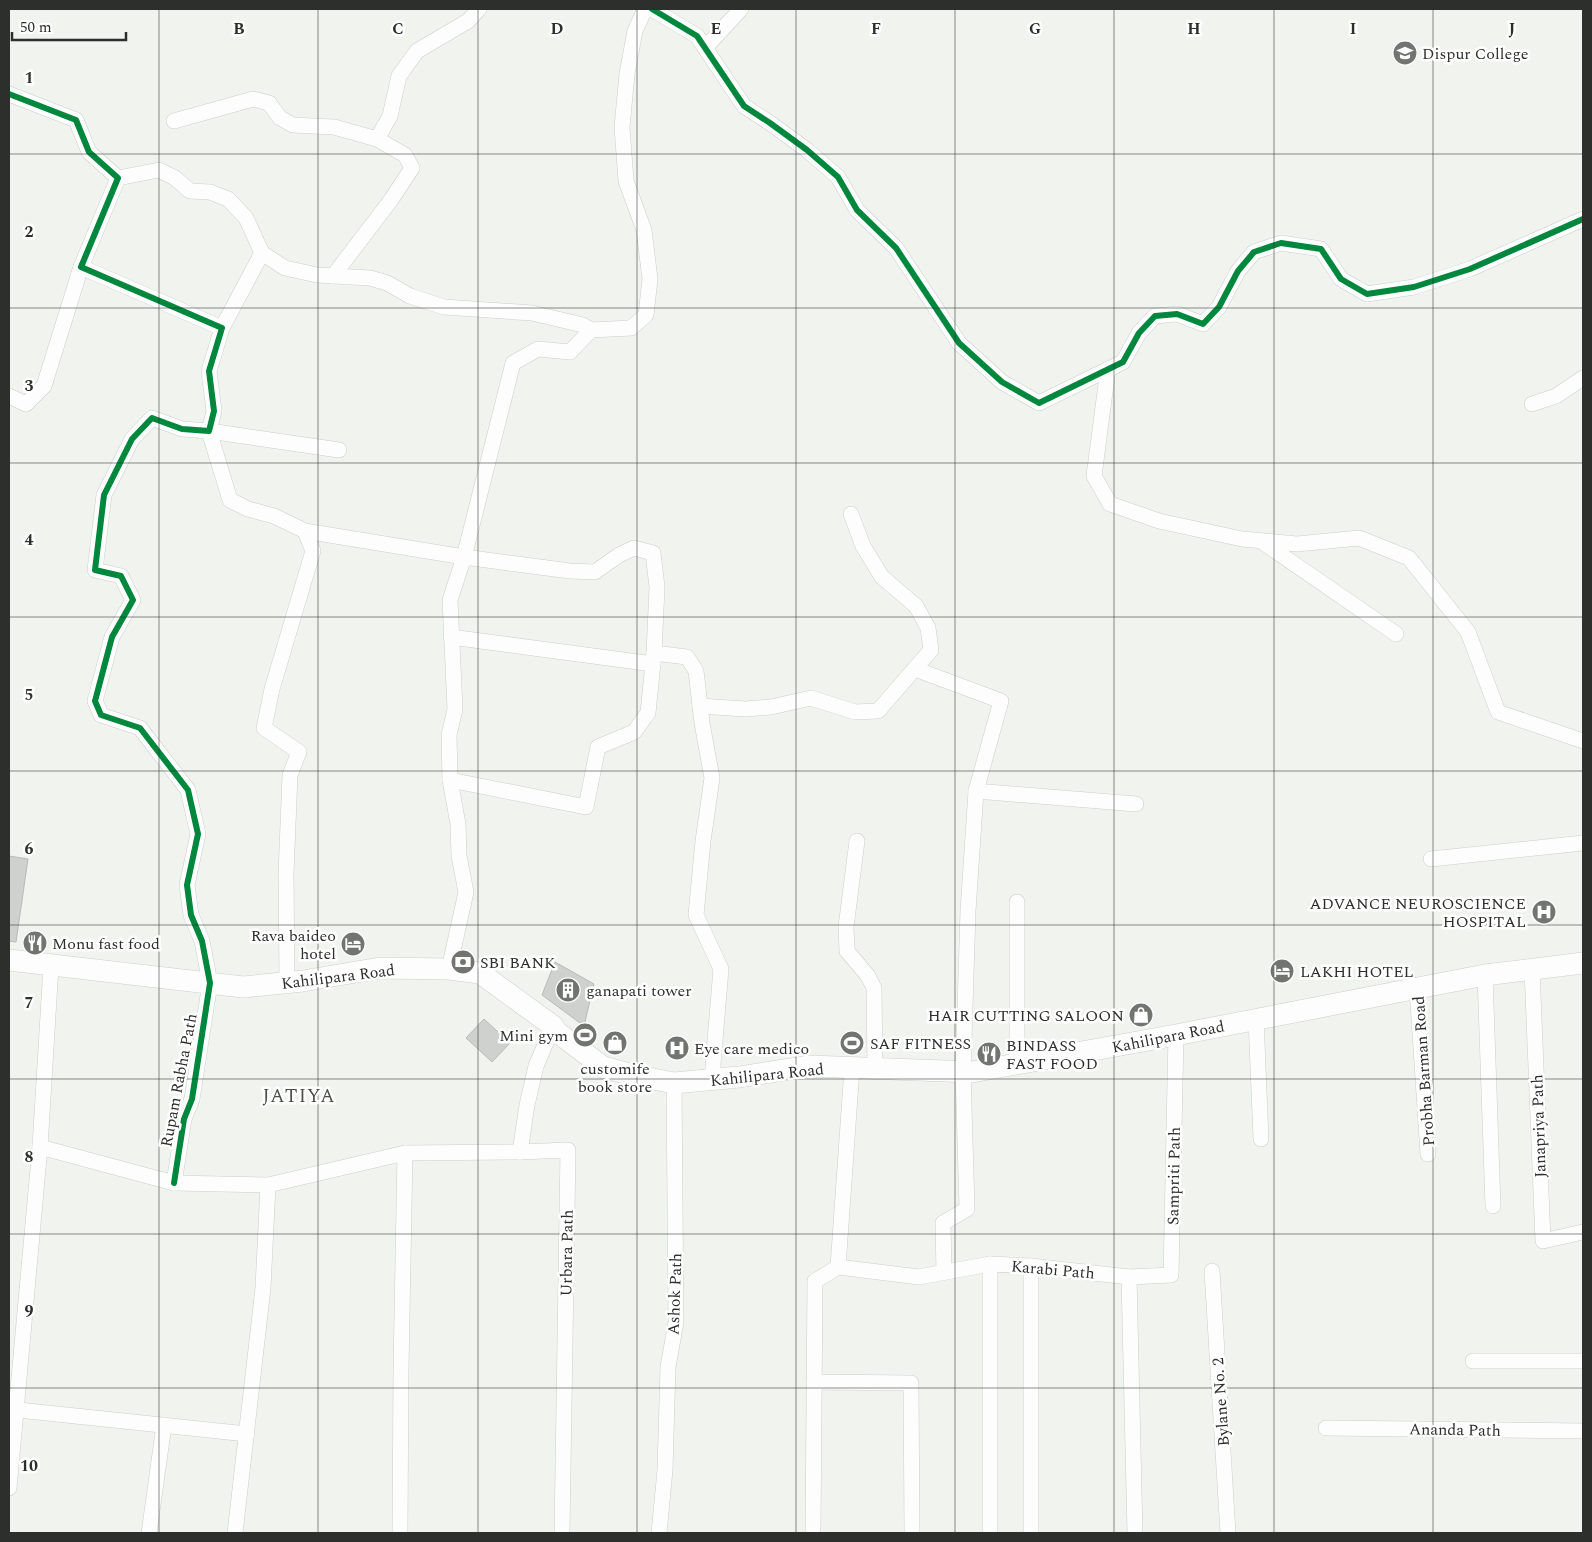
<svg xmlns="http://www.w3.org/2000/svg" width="1592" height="1542" viewBox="0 0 1592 1542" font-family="Spectral,serif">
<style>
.building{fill:#cfd1ce;stroke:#b9bbb7}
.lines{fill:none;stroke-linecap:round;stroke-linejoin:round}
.street-casing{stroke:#cdcfcb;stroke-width:16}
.secondary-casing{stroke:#cdcfcb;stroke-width:22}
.street{stroke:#fdfdfd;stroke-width:15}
.secondary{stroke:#fdfdfd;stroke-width:21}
.cycleway-casing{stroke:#fff;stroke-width:9}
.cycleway{stroke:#00873e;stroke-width:6}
.grid{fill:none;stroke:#2d2f2c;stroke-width:1;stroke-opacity:0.55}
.labels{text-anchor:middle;stroke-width:5;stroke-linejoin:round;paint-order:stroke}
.poi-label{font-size:16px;fill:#2d2f2c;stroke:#fff;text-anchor:start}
.street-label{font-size:16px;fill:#2d2f2c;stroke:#fff}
.quarter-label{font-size:19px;letter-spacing:1px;fill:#4b4f48;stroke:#fff}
.grid-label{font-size:16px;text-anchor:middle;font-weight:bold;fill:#2d2f2c;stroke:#fff;stroke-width:5;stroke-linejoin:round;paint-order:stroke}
</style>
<rect width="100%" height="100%" fill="#f1f3ef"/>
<g class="building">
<polygon points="9,856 28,859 16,942 9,941"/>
<polygon points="555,962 594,984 584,1026 542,995"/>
<polygon points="484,1019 510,1043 492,1062 466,1038"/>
</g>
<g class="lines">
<defs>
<g id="street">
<polyline points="652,9 697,36 744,106 770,123 807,150 838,177 857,210 896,248 959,343 1002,382 1039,403 1123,362 1139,333 1155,316 1177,314 1203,324 1219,307 1238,271 1254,252 1281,243 1321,249 1341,279 1367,294 1414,287 1470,269 1583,219"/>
<polyline points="705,48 741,9"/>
<polyline points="9,94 76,120 89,152 118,178 81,267 222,328 209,371 214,411 209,431 182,429 152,418 132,439 104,495 95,570 121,576 133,600 112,637 95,701 101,715 140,728 188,790 198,834 187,885 191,915 202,941 210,983 192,1099 184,1119 174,1183"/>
<polyline points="174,121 253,99 269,103 280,118 293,125 334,127 377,139 405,155 412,168 391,200 333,276"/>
<polyline points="377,139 390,116 399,76 417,51 468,21 479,9"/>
<polyline points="118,178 159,170 175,178 190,191 210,192 228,199 246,218 262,253"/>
<polyline points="222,328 262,253 285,268 317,275 370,278 387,283 410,296 444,307 532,313 583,325 591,330"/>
<polyline points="1108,369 1094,476 1110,504 1159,521 1242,539 1297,544 1359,538 1409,558 1468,632 1498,712 1583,741"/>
<polyline points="9,396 26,404 44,386 81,267"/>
<polyline points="1532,404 1556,396 1583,378"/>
<polyline points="305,531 464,557 513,363 538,349 570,352 591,330 631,328 646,315 650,279 644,230 626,181 622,127 627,74 635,31 645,9"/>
<polyline points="1261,541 1396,634"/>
<polyline points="451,637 653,664"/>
<polyline points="915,669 1001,701 976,791 1136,804"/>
<polyline points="700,706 745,709 771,707 811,698 855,712 878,711 931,650 928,628 916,606 882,577 863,546 851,514"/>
<polyline points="450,780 586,807 598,747 634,732 648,713 654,653"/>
<polyline points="857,841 846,927 847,951 868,976 874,988 875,1069"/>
<polyline points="1431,859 1583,843"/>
<polyline points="1017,902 1017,1065"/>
<polyline points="449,969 466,892 459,856 458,824 450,780 449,735 455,709 450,600 464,557 570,571 595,572 619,555 634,548 653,553 657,587 654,653 687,657 696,671 702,723 712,778 703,841 696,915 721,969 713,1064 713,1080"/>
<polyline points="1532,969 1543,1241 1583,1232"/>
<polyline points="1485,975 1493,1206"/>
<polyline points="287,983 286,874 290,775 299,752 264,728 272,689 313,551 305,531 274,516 248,509 230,500 209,431 339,450"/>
<polyline points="1417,988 1428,1154"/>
<polyline points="1256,1019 1261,1139"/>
<polyline points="553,1026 536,1066 527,1105 520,1152 568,1150 562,1533"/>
<polyline points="40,1147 174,1183 268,1185 405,1153"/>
<polyline points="838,1267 919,1277 990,1264"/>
<polyline points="1212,1271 1228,1533"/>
<polyline points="944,1272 943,1223 967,1209 963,1072 968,911 976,791"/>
<polyline points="1129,1277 1171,1275 1176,1035"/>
<polyline points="1473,1361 1583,1361"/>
<polyline points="814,1382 911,1383 912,1533"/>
<polyline points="9,1409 247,1434"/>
<polyline points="1326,1428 1583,1431"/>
<polyline points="9,1488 40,1147 51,966"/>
<polyline points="149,1533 164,1425"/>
<polyline points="235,1533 263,1288 268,1185"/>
<polyline points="400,1533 401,1369 405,1153 520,1152"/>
<polyline points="659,1533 665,1470 668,1367 676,1322 674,1083"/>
<polyline points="813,1533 815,1281 838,1267 852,1068"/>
<polyline points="990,1533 990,1264 1031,1266 1129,1277 1135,1533"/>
<polyline points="1031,1533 1031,1266"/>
</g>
<polyline id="secondary" points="9,960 243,987 303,981 380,968 449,969 480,973 553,1026 557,1032 603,1067 633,1075 674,1083 739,1077 809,1066 972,1072 1176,1035 1485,975 1583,963"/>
</defs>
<use href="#street" class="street-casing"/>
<use href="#secondary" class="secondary-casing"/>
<use href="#street" class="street"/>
<use href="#secondary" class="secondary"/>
<defs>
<g id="cycleway">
<polyline points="652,9 697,36 744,106 770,123 807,150 838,177 857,210 896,248 959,343 1002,382 1039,403 1123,362 1139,333 1155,316 1177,314 1203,324 1219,307 1238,271 1254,252 1281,243 1321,249 1341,279 1367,294 1414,287 1470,269 1583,219"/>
<polyline points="9,94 76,120 89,152 118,178 81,267 222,328 209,371 214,411 209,431 182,429 152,418 132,439 104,495 95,570 121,576 133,600 112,637 95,701 101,715 140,728 188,790 198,834 187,885 191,915 202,941 210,983 192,1099 184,1119 174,1183"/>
</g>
</defs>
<use href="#cycleway" class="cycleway-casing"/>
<use href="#cycleway" class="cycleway"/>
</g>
<path class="grid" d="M159,9V1533M318,9V1533M478,9V1533M637,9V1533M796,9V1533M955,9V1533M1114,9V1533M1274,9V1533M1433,9V1533M9,154H1583M9,308H1583M9,463H1583M9,617H1583M9,771H1583M9,925H1583M9,1079H1583M9,1234H1583M9,1388H1583"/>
<defs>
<symbol id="university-disc" viewBox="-11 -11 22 22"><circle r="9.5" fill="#727470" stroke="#fff"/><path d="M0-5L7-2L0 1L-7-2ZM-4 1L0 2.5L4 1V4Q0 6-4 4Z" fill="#fff"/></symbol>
<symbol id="hospital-disc" viewBox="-11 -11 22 22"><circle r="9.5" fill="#727470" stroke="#fff"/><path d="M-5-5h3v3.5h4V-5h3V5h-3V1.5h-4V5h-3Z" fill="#fff"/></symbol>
<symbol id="restaurant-disc" viewBox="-11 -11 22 22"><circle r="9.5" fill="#727470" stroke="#fff"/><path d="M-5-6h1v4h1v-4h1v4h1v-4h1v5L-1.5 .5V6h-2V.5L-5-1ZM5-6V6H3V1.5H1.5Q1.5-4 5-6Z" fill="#fff"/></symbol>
<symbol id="hotel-disc" viewBox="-11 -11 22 22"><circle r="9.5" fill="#727470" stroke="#fff"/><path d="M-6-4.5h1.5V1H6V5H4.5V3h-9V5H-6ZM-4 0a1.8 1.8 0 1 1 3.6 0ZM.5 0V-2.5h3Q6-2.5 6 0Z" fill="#fff"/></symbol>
<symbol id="bank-disc" viewBox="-11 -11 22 22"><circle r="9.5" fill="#727470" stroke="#fff"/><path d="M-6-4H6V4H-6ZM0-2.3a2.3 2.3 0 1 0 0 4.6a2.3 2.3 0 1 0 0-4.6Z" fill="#fff"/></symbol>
<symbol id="building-disc" viewBox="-11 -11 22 22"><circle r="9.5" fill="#727470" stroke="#fff"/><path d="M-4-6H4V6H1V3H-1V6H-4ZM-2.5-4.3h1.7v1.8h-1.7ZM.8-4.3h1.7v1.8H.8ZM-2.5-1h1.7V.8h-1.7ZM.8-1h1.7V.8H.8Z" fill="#fff"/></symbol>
<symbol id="shop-disc" viewBox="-11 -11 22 22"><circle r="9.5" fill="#727470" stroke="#fff"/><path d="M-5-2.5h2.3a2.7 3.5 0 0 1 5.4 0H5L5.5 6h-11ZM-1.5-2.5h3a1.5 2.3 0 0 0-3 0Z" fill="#fff"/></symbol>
<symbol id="stadium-disc" viewBox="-11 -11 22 22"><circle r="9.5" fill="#727470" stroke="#fff"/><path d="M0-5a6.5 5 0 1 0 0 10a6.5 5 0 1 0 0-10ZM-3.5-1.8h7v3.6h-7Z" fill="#fff"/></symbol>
</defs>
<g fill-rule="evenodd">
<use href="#university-disc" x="1391" y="39" width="28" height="28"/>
<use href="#hospital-disc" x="1530" y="898" width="28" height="28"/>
<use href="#restaurant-disc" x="21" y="929" width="28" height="28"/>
<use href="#hotel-disc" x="339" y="930" width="28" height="28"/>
<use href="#bank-disc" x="449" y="948" width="28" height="28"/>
<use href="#hotel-disc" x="1268" y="957" width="28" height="28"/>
<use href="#building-disc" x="554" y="976" width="28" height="28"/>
<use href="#shop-disc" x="1127" y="1001" width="28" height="28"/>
<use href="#stadium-disc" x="571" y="1021" width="28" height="28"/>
<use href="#shop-disc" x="601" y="1029" width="28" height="28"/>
<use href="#stadium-disc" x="838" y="1029" width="28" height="28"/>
<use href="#hospital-disc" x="663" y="1034" width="28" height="28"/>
<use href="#restaurant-disc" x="975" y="1040" width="28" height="28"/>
</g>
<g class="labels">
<g class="poi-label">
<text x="1422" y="59">Dispur College</text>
<text x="1526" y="909" text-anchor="end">ADVANCE NEUROSCIENCE<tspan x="1526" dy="18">HOSPITAL</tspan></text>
<text x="336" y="941" text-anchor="end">Rava baideo<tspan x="336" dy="18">hotel</tspan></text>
<text x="52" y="949">Monu fast food</text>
<text x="480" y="968">SBI BANK</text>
<text x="1300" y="977">LAKHI HOTEL</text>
<text x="586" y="996">ganapati tower</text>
<text x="1124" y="1021" text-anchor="end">HAIR CUTTING SALOON</text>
<text x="568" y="1041" text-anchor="end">Mini gym</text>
<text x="870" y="1049">SAF FITNESS</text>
<text x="1006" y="1051">BINDASS<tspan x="1006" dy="18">FAST FOOD</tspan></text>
<text x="694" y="1054">Eye care medico</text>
<text x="615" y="1074" text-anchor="middle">customife<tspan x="615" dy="18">book store</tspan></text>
</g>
<g class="street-label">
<text transform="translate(338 976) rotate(-7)" y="6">Kahilipara Road</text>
<text transform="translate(1168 1036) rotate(-11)" y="6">Kahilipara Road</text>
<text transform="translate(1423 1071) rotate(-94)" y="6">Probha Barman Road</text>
<text transform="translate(767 1074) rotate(-6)" y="6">Kahilipara Road</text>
<text transform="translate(178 1080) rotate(-79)" y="6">Rupam Rabha Path</text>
<text transform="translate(1538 1126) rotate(-92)" y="6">Janapriya Path</text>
<text transform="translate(1173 1176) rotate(-89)" y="6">Sampriti Path</text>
<text transform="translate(566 1253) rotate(-89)" y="6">Urbara Path</text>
<text transform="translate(1053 1269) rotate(5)" y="6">Karabi Path</text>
<text transform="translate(674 1294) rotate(-88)" y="6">Ashok Path</text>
<text transform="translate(1220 1402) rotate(-94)" y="6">Bylane No. 2</text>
<text transform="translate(1455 1429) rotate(1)" y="6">Ananda Path</text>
</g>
<g class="quarter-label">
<text x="299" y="1102">JATIYA</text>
</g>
</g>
<g class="grid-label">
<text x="239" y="34">B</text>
<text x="398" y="34">C</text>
<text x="557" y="34">D</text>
<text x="716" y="34">E</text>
<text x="876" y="34">F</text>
<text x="1035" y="34">G</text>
<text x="1194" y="34">H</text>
<text x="1353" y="34">I</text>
<text x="1512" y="34">J</text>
<text x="29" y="83">1</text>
<text x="29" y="237">2</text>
<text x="29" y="391">3</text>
<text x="29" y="545">4</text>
<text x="29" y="700">5</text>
<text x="29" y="854">6</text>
<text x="29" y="1008">7</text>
<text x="29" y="1162">8</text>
<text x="29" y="1316">9</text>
<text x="29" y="1471">10</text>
</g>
<rect width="1592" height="1542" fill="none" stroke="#2d2f2c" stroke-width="20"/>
<path d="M12 32v8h114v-8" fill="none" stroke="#2d2f2c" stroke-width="2.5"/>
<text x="20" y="32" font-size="15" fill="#2d2f2c" stroke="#ffffff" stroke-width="4" paint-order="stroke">50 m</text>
</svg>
